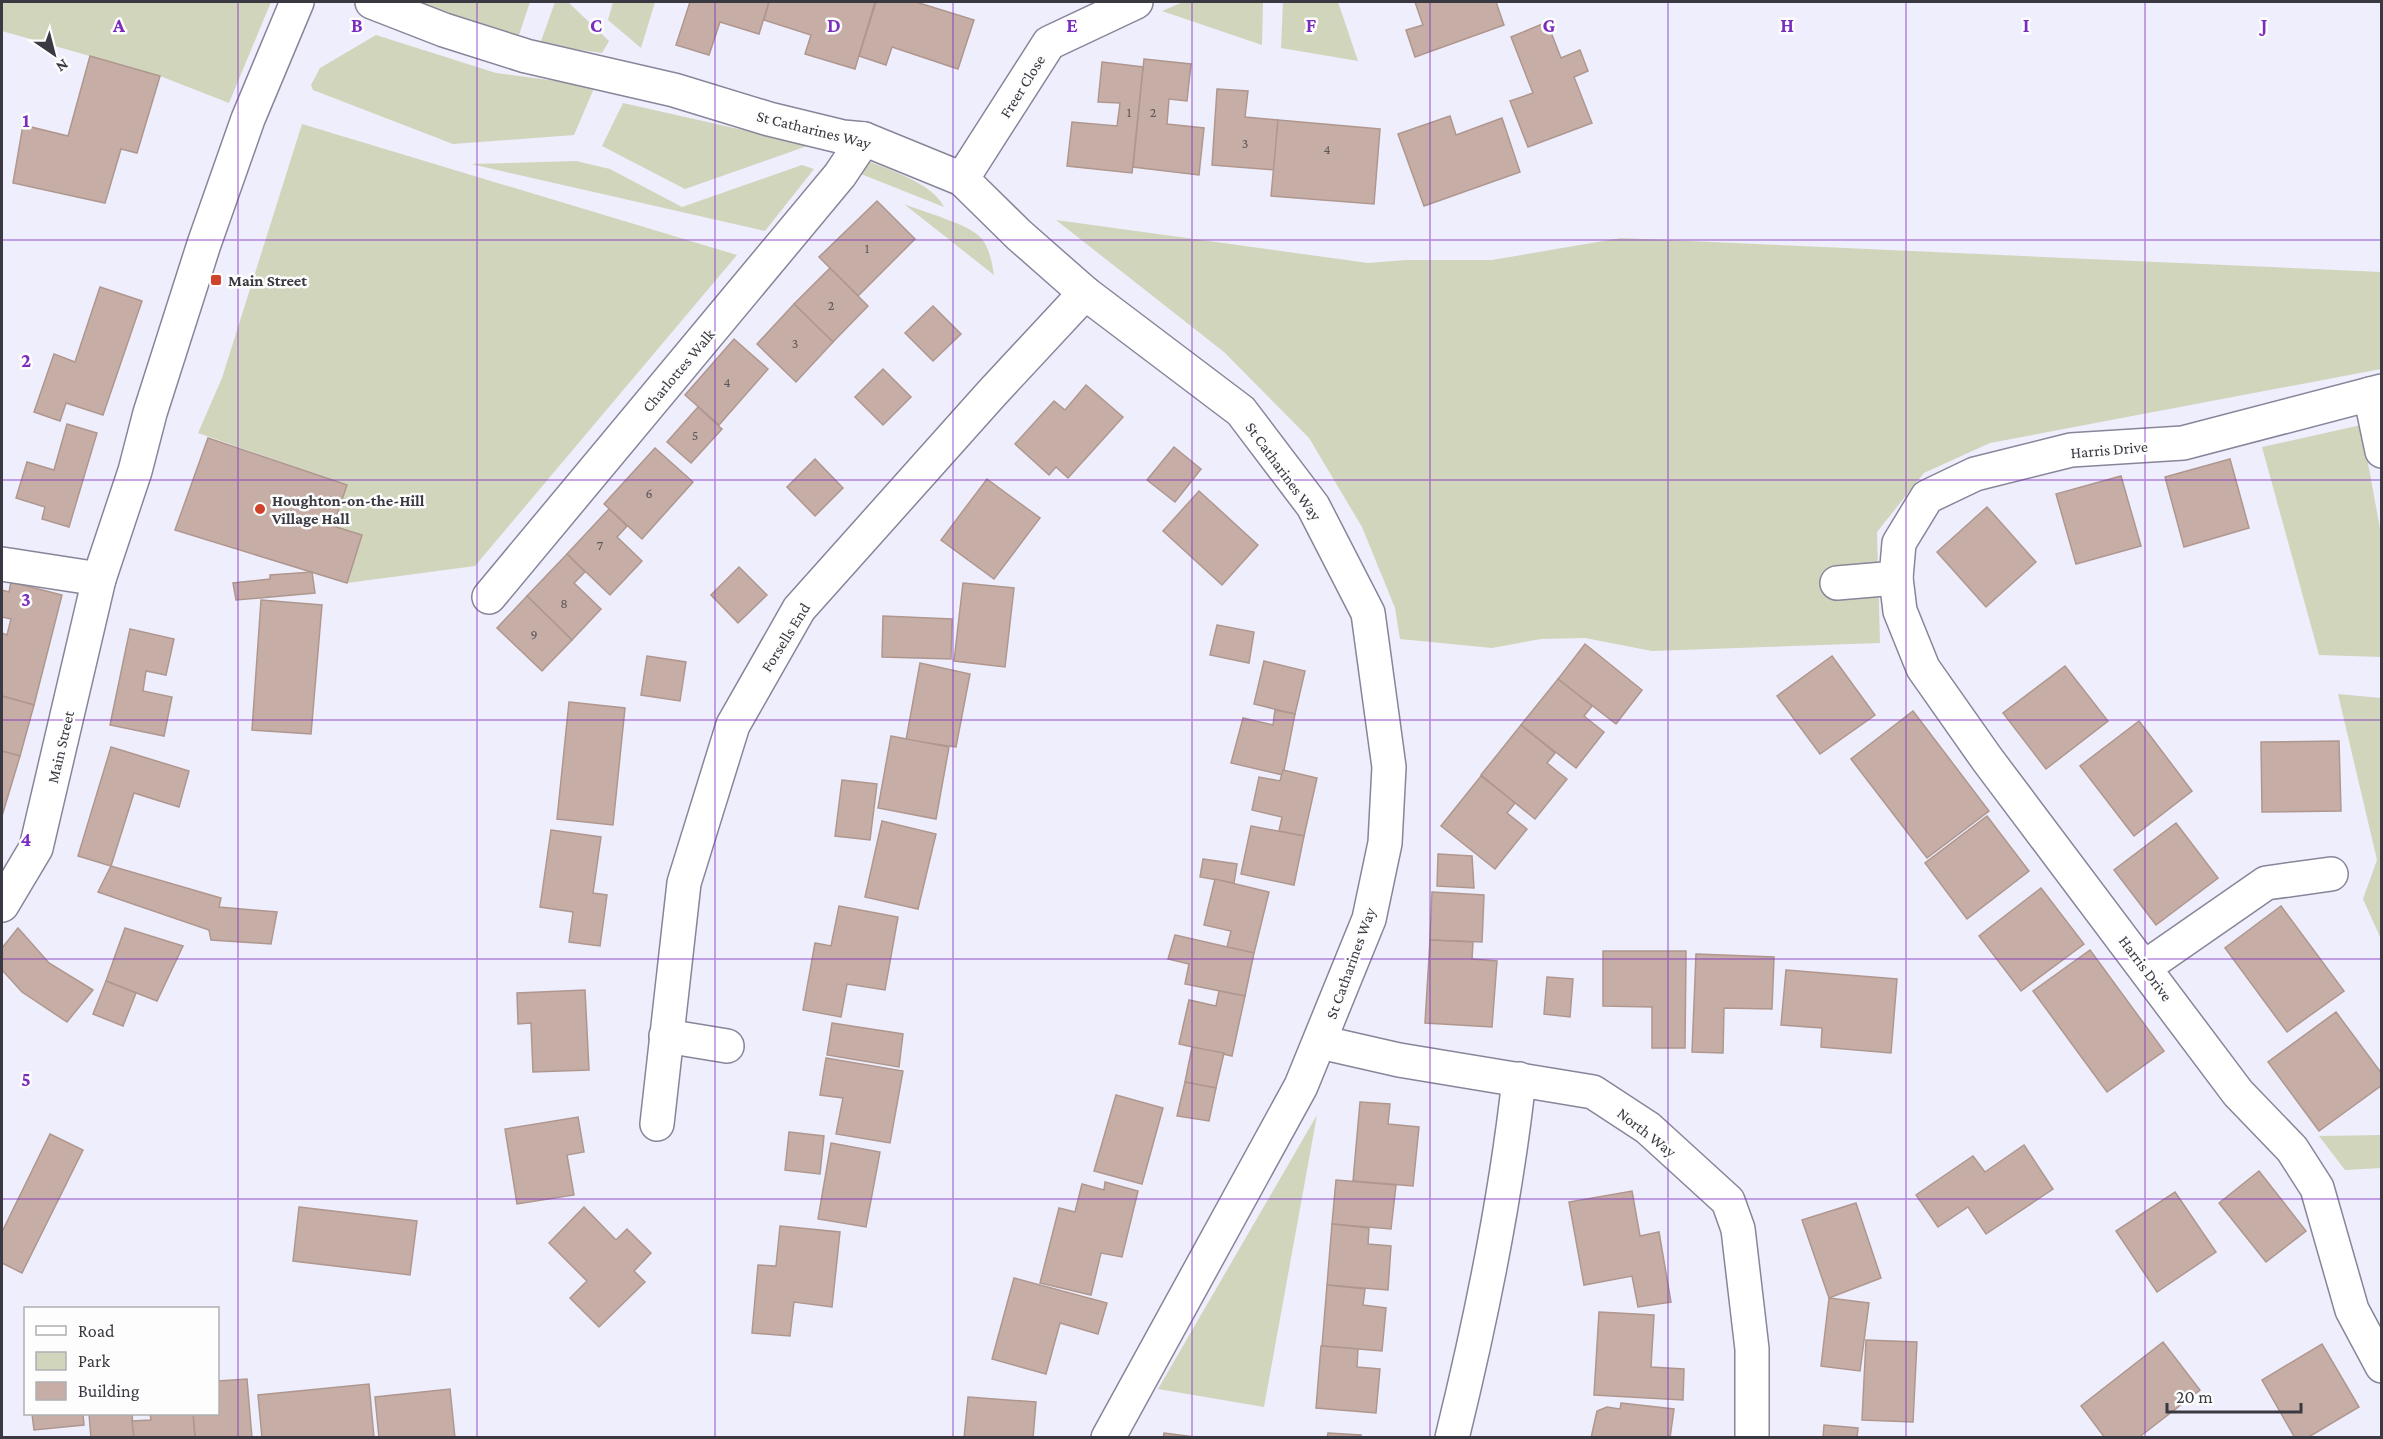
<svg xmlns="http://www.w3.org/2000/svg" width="2383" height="1439" viewBox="0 0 2383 1439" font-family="'Crimson Pro',serif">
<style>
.green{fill:#d1d5bc}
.building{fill:#c6aea6;stroke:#af978f;stroke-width:1.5}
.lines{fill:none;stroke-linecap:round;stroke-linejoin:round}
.minor-casing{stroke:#878599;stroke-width:36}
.minor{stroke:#fff;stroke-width:33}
.grid{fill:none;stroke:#7b2cbf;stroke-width:1.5;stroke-opacity:0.55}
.poi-dot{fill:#ce432a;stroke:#fdfdfd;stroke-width:2}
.labels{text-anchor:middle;stroke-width:5;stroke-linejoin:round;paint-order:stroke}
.number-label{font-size:14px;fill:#5d565b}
.street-label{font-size:16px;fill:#3a3942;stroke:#fdfdfd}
.poi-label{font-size:16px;font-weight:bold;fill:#3a3942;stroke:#fdfdfd;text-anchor:start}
.grid-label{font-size:20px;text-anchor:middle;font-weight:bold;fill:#7b2cbf;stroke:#fdfdfd;stroke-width:5;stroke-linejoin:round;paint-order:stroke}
</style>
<rect width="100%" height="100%" fill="#efeefc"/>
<g class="green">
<polygon points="2,2 271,2 229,103 160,76 2,31"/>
<polygon points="419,2 530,2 516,44"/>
<polygon points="555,2 568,2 609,41 602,53 540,44"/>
<polygon points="613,2 655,2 641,48 608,20"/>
<polygon points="1183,2 1263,2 1262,45 1162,11"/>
<polygon points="1283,2 1338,2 1358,61 1281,48"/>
<polygon points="376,35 496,73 595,86 574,135 453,144 313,90 311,85 320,68"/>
<polygon points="623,103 810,145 685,189 602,146"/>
<polygon points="302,124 737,255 475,566 347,583 362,536 333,526 347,485 198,433 222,378"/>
<path d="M863,159C887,169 933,183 944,207L856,172Z"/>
<polygon points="576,161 610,169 682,207 802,165 814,169 765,231 471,164"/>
<path d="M904,204C921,211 972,225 982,239C990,250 992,263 994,275Z"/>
<polygon points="1056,220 1368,263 1406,260 1492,260 1621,238 2381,272 2381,369 1990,443 1924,473 1877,532 1880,643 1652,651 1585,638 1541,639 1492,648 1400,639 1395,608 1362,527 1309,438 1224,352"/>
<polygon points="2361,425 2381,534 2381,657 2319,655 2262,447"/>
<polygon points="2338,694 2381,698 2381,939 2363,899 2377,860"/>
<polygon points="1317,1115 1264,1407 1158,1389"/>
<polygon points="2381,1135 2381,1168 2345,1170 2319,1136"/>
</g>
<g class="building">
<polygon points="690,2 769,2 759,34 720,22 709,55 676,45"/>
<polygon points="769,2 875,2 855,69 805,54 811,35 764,20"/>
<polygon points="876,2 916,2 974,20 958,69 892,47 886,65 859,56"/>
<polygon points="1415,2 1496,2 1504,25 1415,57 1406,30 1423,25"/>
<polygon points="1547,22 1561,58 1580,50 1588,71 1574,77 1592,123 1528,147 1510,101 1533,93 1511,37"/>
<polygon points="90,56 160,76 137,153 121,149 105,203 13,183 23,125 68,136"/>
<polygon points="1144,59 1191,64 1187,101 1169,99 1167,124 1204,128 1199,175 1133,167"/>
<polygon points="1102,62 1143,67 1132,173 1067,166 1072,122 1117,126 1120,103 1098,102"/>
<polygon points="1217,89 1248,91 1245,117 1278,120 1275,170 1212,165"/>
<polygon points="1450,116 1456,135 1502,118 1520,172 1424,206 1398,134"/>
<polygon points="1278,120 1380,129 1374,204 1271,196"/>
<polygon points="877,201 915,239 858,296 819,257"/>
<polygon points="830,268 868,306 833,342 794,304"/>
<polygon points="100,287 142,301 103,415 66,403 60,421 34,412 54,354 75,362"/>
<polygon points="794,304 833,342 796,382 757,344"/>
<polygon points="933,306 961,334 933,361 905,333"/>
<polygon points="734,339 768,369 719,425 685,395"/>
<polygon points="883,369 911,397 883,425 855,397"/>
<polygon points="1086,385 1123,417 1068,478 1056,467 1049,475 1015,444 1054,401 1065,410"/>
<polygon points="698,407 722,429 691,463 667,442"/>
<polygon points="67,424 97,433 69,527 42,519 45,507 16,498 27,462 54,470"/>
<polygon points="208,438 347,485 333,526 362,535 347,583 175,530"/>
<polygon points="1174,447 1201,469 1175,502 1147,480"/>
<polygon points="655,448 693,482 642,539 604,504"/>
<polygon points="815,459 843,488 815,516 787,487"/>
<polygon points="2230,459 2249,528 2184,547 2165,477"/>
<polygon points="2121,476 2141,546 2076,564 2056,494"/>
<polygon points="987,479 1040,518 994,579 941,540"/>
<polygon points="1199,491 1258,545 1222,585 1163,531"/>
<polygon points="1987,507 2036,562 1986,607 1937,552"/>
<polygon points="609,509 627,526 617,537 642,561 610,595 567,554"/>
<polygon points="567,554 585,572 574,583 601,609 572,640 527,596"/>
<polygon points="739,567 767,595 738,623 711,595"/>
<polygon points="312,572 315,593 236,600 233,583 270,579 270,575"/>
<polygon points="11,582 62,595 34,705 2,696 2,633 7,635 11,619 2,617 2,590 9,592"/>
<polygon points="963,583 1014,588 1005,667 954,661"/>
<polygon points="527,596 572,640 542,671 497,628"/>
<polygon points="261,600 322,605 311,734 252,730"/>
<polygon points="883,616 952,619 951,659 882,657"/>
<polygon points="1217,625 1254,632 1249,663 1210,655"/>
<polygon points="130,629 174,639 166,675 146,671 143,691 172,697 164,736 110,725"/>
<polygon points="1585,644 1642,690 1616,724 1558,679"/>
<polygon points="647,656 686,662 680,701 641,695"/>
<polygon points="1832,656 1875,715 1820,754 1777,696"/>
<polygon points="1264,661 1305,671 1295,714 1254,704"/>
<polygon points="920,663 970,674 956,747 906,740"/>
<polygon points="2065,666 2108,721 2046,769 2003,713"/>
<polygon points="1558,679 1592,706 1584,716 1604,732 1576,768 1521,725"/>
<polygon points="2,696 34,705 20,756 2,751"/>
<polygon points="569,702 625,708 613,825 557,819"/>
<polygon points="1275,710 1295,714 1283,775 1231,763 1243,718 1273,725"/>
<polygon points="1913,711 1989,811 1927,858 1851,759"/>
<polygon points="2139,721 2192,791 2134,836 2080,766"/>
<polygon points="1521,725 1555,753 1547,763 1567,779 1535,819 1481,775"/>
<polygon points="891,736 949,747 936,819 878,808"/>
<polygon points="2339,741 2341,811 2262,812 2261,742"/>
<polygon points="111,747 189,771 179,807 134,793 111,866 78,856"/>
<polygon points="2,751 20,756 2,816"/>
<polygon points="1283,770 1317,778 1304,836 1279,831 1282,817 1252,810 1259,777 1280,781"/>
<polygon points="1481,776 1515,803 1507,813 1527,829 1495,869 1441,826"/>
<polygon points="842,780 877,784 870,840 835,836"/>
<polygon points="1987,816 2029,871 1967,919 1925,863"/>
<polygon points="882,821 936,834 918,909 865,897"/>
<polygon points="2176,823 2218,878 2156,925 2114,870"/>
<polygon points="1251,826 1304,836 1294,885 1241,874"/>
<polygon points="551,830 601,837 593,893 607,895 600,946 569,942 573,912 540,907"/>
<polygon points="1438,854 1472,856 1474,888 1437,886"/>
<polygon points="1203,859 1237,864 1234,883 1200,877"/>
<polygon points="111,866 221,898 219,907 277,912 271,944 211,940 209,930 98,892"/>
<polygon points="1215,879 1269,892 1254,953 1227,947 1231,931 1204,925"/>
<polygon points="2041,888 2084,944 2021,991 1979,936"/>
<polygon points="1432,892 1484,895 1482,942 1430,940"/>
<polygon points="839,906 898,917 885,990 847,984 841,1017 803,1010 815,943 831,946"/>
<polygon points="2281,906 2344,991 2287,1032 2225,948"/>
<polygon points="18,928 49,963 93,990 67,1022 22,992 2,970 2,948"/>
<polygon points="125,928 183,946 157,1001 106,981"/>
<polygon points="1175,935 1254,953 1245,996 1185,984 1189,964 1168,959"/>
<polygon points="1430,940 1473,942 1472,959 1497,961 1492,1027 1425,1023"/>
<polygon points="2090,950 2164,1051 2107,1092 2033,991"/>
<polygon points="1603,951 1686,951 1685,1048 1652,1048 1652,1007 1603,1006"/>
<polygon points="1696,954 1774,957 1772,1009 1724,1008 1723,1053 1692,1052"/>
<polygon points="1786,970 1897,979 1891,1053 1821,1047 1822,1028 1781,1025"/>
<polygon points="1547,977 1573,979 1570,1017 1544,1014"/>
<polygon points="106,981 136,993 123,1026 93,1014"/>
<polygon points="585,990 589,1070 533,1072 531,1023 518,1024 517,993"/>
<polygon points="1219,991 1245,996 1232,1056 1179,1044 1189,1000 1216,1006"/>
<polygon points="2336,1012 2382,1074 2382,1085 2319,1131 2268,1062"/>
<polygon points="832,1023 903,1034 899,1067 827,1055"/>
<polygon points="1192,1047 1224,1053 1216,1088 1185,1082"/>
<polygon points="826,1058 903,1071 890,1143 836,1134 843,1098 820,1095"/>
<polygon points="1185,1082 1216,1088 1209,1121 1177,1116"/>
<polygon points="1116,1095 1163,1108 1142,1184 1094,1171"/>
<polygon points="1360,1102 1390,1104 1388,1124 1419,1127 1413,1186 1353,1181"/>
<polygon points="578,1117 584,1152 567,1155 574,1195 517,1204 505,1129"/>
<polygon points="789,1132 824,1136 820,1174 785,1170"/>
<polygon points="50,1134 83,1150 22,1273 2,1263 2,1232"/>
<polygon points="831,1143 880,1152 866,1227 818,1219"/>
<polygon points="2024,1145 2053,1189 1986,1234 1968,1207 1938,1227 1916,1195 1973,1156 1985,1172"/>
<polygon points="2259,1171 2306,1231 2266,1262 2219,1203"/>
<polygon points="1336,1180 1396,1185 1391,1229 1332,1224"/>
<polygon points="1105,1182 1138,1191 1122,1257 1101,1253 1091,1295 1040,1283 1059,1208 1075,1212 1082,1184 1104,1190"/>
<polygon points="1632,1191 1640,1236 1659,1232 1671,1302 1638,1307 1632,1276 1584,1285 1569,1202"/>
<polygon points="2175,1192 2216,1252 2157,1292 2116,1231"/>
<polygon points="1856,1203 1881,1278 1829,1298 1802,1220"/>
<polygon points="299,1207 417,1221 410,1275 293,1261"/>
<polygon points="584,1207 616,1240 627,1229 651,1253 634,1271 645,1282 599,1327 570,1298 587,1281 549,1243"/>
<polygon points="1332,1224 1369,1228 1368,1244 1391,1246 1388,1290 1327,1285"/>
<polygon points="780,1226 840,1232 832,1307 794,1302 790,1336 752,1333 758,1265 776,1266"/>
<polygon points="1014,1278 1107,1303 1098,1334 1060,1323 1046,1374 992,1359"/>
<polygon points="1327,1285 1365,1289 1363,1305 1386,1308 1382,1351 1322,1346"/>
<polygon points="1829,1298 1869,1303 1860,1371 1821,1366"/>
<polygon points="1599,1312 1654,1315 1651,1367 1684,1369 1683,1400 1594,1395"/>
<polygon points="1866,1340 1917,1342 1913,1422 1862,1420"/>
<polygon points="2163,1342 2200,1390 2138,1438 2105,1438 2081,1406"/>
<polygon points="2322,1344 2359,1407 2307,1438 2295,1438 2262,1380"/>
<polygon points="1321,1346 1358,1349 1357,1367 1380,1369 1376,1413 1316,1408"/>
<polygon points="247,1379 252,1438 195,1438 193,1414 218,1414 218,1381"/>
<polygon points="369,1384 374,1437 262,1438 258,1395"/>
<polygon points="450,1389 455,1438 379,1438 375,1397"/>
<polygon points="968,1397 1036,1402 1033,1438 964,1438"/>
<polygon points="1621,1403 1674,1409 1670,1438 1591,1438 1597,1411 1607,1407 1620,1409"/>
<polygon points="32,1414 83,1414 84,1425 34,1430"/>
<polygon points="89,1414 132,1414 134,1438 91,1438"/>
<polygon points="150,1414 193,1414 195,1438 134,1438 132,1421 151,1420"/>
<polygon points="1824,1425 1858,1428 1857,1438 1823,1438"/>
<polygon points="1164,1433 1202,1438 1163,1438"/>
<polygon points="1328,1433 1361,1435 1361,1438 1327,1438"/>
</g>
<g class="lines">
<defs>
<g id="minor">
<polyline points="372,2 444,30 526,56 674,90 769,119 843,137 864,139 962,179 1019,235 1085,293 1241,411 1313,506 1368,613 1389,767 1385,843 1369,919 1301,1086 1108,1438"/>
<polyline points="962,179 1049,43 1136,2"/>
<polyline points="2382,391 2183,443 2071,450 1975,474 1927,497 1899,543 1896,578 1900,611 1923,668 1987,759 2238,1093 2292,1149 2317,1188 2352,1310 2382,1366"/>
<polyline points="2370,394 2382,451"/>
<polyline points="2,564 99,579"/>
<polyline points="1837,583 1896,578"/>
<polyline points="489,597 840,175 864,139"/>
<polyline points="2,905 36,848 99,579 135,471 150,413 204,244 248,119 297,2"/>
<polyline points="2145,967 2266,883 2331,874"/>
<polyline points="666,1036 727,1046"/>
<polyline points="1320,1042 1399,1060 1593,1092 1648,1128 1728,1201 1738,1229 1752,1349 1752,1438"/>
<polyline points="657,1124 684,883 733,725 799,609 992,393 1085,293"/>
<path d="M1452,1438C1481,1320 1506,1199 1519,1079"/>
</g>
</defs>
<use href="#minor" class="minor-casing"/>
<use href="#minor" class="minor"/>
</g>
<path class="grid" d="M238,2V1438M477,2V1438M715,2V1438M953,2V1438M1192,2V1438M1430,2V1438M1668,2V1438M1906,2V1438M2145,2V1438M2,240H2382M2,480H2382M2,720H2382M2,959H2382M2,1199H2382"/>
<g class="poi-dot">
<rect x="210" y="274" width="12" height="12" rx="3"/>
<circle cx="260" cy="509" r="6"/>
</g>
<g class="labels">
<g class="number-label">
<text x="1129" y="117">1</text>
<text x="1153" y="117">2</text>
<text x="1245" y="148">3</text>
<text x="1327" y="154">4</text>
<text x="867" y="253">1</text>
<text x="831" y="310">2</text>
<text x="795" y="348">3</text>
<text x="727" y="387">4</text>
<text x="695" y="440">5</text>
<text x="649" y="498">6</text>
<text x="600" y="550">7</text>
<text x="564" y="608">8</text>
<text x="534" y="639">9</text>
</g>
<g class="street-label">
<text transform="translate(1022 86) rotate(-58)" y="6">Freer Close</text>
<text transform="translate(814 129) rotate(14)" y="6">St Catharines Way</text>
<text transform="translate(678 370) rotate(-50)" y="6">Charlottes Walk</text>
<text transform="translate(2109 449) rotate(-5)" y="6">Harris Drive</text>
<text transform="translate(1284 471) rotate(54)" y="6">St Catharines Way</text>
<text transform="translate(785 637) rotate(-58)" y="6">Forsells End</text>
<text transform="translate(60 747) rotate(-77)" y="6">Main Street</text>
<text transform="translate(1350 963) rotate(-70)" y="6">St Catharines Way</text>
<text transform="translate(2146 968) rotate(53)" y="6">Harris Drive</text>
<text transform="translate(1647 1132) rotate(38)" y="6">North Way</text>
</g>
<g class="poi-label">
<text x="228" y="286">Main Street</text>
<text x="272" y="506">Houghton-on-the-Hill<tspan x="272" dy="18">Village Hall</tspan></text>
</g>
</g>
<g class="grid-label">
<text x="119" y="32">A</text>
<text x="357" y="32">B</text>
<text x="596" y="32">C</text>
<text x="834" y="32">D</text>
<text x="1072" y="32">E</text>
<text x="1311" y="32">F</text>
<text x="1549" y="32">G</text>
<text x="1787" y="32">H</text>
<text x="2026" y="32">I</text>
<text x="2264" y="32">J</text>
<text x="26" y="127">1</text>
<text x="26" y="367">2</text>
<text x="26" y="606">3</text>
<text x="26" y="846">4</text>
<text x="26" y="1086">5</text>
</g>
<rect width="2383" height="1439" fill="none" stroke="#3a3942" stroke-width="6"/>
<rect x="24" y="1307" width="195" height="108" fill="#fdfdfd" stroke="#afafb2" stroke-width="1.5"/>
<rect x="36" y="1326" width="30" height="9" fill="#ffffff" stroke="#afafb2" stroke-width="1.5"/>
<text x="78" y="1337" font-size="18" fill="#3a3942">Road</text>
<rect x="36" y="1352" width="30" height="18" fill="#d1d5bc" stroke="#afafb2" stroke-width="1.5"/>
<text x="78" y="1367" font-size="18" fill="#3a3942">Park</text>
<rect x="36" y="1382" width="30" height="18" fill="#c6aea6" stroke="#afafb2" stroke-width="1.5"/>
<text x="78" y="1397" font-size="18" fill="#3a3942">Building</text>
<g transform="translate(54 54) rotate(145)" stroke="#fdfdfd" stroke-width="4.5" paint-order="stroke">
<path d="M0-4.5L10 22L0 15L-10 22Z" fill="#3a3942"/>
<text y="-9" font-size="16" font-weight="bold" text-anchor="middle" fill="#3a3942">N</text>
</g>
<path d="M2167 1403v9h134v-9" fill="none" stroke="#3a3942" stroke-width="3"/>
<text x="2176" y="1403" font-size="18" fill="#3a3942" stroke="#fdfdfd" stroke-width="4.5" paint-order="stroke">20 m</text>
</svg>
